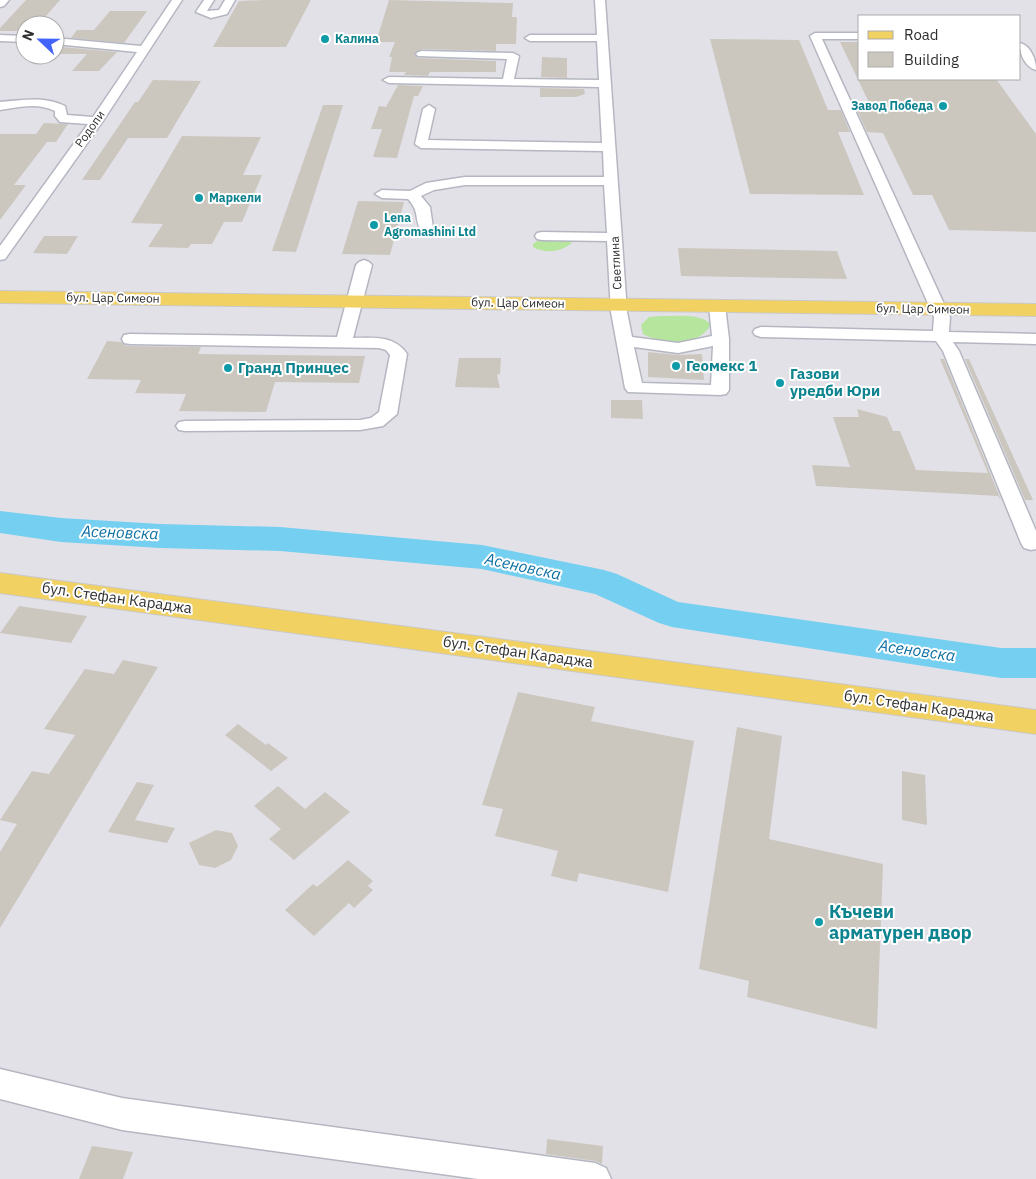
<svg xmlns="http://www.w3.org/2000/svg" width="1036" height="1179" viewBox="0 0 1036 1179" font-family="'IBM Plex Sans',sans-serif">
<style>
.industrial{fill:#e3e1e8;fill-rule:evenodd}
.green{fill:#b6e59e}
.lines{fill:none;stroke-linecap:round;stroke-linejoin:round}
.river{fill:#75cff0;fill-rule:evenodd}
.building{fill:#cbc7bf}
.minor-casing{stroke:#b4b7c1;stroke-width:3}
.major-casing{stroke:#c9c9c9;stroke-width:2}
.minor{fill:#fff;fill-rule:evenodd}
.major{fill:#f2d163;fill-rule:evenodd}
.culture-dot{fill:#0f9aa8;stroke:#fff;stroke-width:2}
.labels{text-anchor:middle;stroke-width:4;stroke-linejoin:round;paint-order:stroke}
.far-culture-label{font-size:12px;font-weight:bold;fill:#0d838f;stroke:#fff;text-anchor:start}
.far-street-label{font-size:12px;fill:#2e2e2e;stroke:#fff}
.culture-label{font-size:15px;font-weight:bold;fill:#0d838f;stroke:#fff;text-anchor:start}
.street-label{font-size:15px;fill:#2e2e2e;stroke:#fff}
.water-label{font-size:16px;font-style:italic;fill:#0d6fa3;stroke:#fff}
.near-culture-label{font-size:18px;font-weight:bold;fill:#0d838f;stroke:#fff;text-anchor:start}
</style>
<rect width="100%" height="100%" fill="#efe9e1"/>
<path class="industrial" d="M0,0H1036V1179H0ZM860,16H1020V79H860ZM25,25H55V55H25Z"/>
<g class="green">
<path d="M539,240H572L571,244C559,252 546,254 533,247V244Z"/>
<path d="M662,316C678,316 699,313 711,324C699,348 663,345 643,334L641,325L649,317Z"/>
</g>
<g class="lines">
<polygon class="river" points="0,511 61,518 160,524 280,527 482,545 604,570 617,574 678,602 1001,648 1036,648 1036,678 1001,678 672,627 659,623 595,594 482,569 280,551 160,548 61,542 0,533"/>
</g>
<g class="building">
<polygon points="26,0 60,0 38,25 25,25 25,31 0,31 0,28"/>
<polygon points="265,0 311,0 286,47 213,47 239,1"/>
<polygon points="389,0 513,3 512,17 517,17 516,44 496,44 496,51 422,49 414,54 418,58 496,61 496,72 430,72 428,76 404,75 406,72 389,72 392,57 389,57 395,42 376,42"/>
<polygon points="110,11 147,11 124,43 71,38 77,30 94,30"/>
<polygon points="710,39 799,40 828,110 841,110 850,132 838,132 864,195 750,194"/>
<polygon points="840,42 860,42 860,79 996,79 1036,134 1036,232 949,230 932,195 913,195 883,133 867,132 857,110 873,111"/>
<polygon points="63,47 117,52 99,71 72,71 87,54 57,54"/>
<polygon points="542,57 567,58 567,78 541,77"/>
<polygon points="153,80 201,81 167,138 128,138 100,180 82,180 135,102 138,102"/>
<polygon points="398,85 423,86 418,96 414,96 397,158 373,157 382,129 371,129 379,106 386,107"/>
<polygon points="540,88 584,89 585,94 576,97 540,97"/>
<polygon points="323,105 343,105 296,252 272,251"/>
<polygon points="44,123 68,124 56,142 47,142 14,185 26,185 0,220 0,134 36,134"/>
<polygon points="182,136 261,137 243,175 262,175 242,222 224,222 212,244 191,244 188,248 148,247 163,224 131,223"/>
<polygon points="358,201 404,202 390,255 342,254"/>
<polygon points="44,236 78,236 67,254 33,253"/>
<polygon points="678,248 837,251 847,279 681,276"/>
<polygon points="107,341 121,342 124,345 130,346 201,347 198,354 365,356 359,383 275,382 266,412 179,411 186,394 135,393 141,380 87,379"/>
<polygon points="648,352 678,355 702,354 704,380 648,377"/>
<polygon points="459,358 501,358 500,374 497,375 500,388 455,387"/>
<polygon points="940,359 944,359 1001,500 998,496 816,486 812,465 850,467 833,417 859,417 857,409 887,417 893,431 900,431 916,470 988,473"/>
<polygon points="965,359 969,359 1033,500 1025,500"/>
<polygon points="611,400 642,400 643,419 611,418"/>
<polygon points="19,606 87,616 71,643 0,633"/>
<polygon points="123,660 158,667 0,928 0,852 17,824 0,820 32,771 49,774 75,735 44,729 85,669 114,674"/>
<polygon points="518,692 595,707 591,721 694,741 668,892 579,873 577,882 551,876 558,851 495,836 503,809 482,805"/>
<polygon points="238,724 266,745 268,743 288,758 271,771 225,735"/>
<polygon points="737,727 782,736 769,839 883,864 877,1029 747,997 749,981 699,969"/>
<polygon points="902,771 925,775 927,825 902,820"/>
<polygon points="137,782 154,785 135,820 175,828 167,843 108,832"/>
<polygon points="278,786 305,809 325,792 350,812 294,860 269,839 281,829 254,806"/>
<polygon points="216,830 232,833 238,846 231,860 215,868 199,865 189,843"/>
<polygon points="348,860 373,881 368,886 373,890 354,908 349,903 314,936 285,910 313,884 317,887"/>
<polygon points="547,1139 603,1146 602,1164 595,1161 546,1154"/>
<polygon points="92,1146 133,1152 123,1179 79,1179"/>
</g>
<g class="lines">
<defs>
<g id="minor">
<polygon points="0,0 9,0 4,6 0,7"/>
<path d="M172,0H182L103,121L5,259L0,260V246L88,124L60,122L55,116V111C38,102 18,107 0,110V102C23,100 44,96 65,106L67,115L93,117L137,52L55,44V38L141,46Z"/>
<polygon points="204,0 214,0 207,11 219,10 225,0 235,0 227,14 211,18 196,12"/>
<path d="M595,0H605L627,312L632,337L678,343L712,336L709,306L711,303H723L725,306L729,339V390L726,394L720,395L628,392L625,388L611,312L607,241L542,240L537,239L535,236L537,233L542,232L607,233L604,185H465L434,190L421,196L430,207L433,228L431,231H421C414,218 420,212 408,199L382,198L375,194L382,190L410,191L426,183L465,177H604L603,151L421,148L415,144L423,109L429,105L435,109L428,140L602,143L599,87L389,83L383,80L389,77L503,79L507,59L418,56L416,54L418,52L422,51L513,53L519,56L514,79L599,80L597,41H530L525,38L530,35H597ZM713,346L711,385L642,383L634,347L678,353Z"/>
<polygon points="815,33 860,33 860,39 822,39 950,317 949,332 1036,334 1036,344 953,342 959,351 1036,531 1036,549 1031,550 1024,548 1021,543 943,351 936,341 761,337 755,335 753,332 755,329 761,327 933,331 934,317 810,36"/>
<polygon points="0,35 25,36 25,42 0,41"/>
<path d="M1020,43C1031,46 1036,60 1036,70C1025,67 1019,53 1020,43Z"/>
<path d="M364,260L369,262L372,265L353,338C374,338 394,335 407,354L397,414L383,426L360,430L185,431L179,430L176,426L179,422L185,421L360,420L371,418L379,412L390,355L386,350L379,348L130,344L124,343L122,339L124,335L130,334L337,337L356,265L359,262Z"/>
<polygon points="0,1069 122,1098 595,1163 606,1168 611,1179 478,1179 122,1130 0,1099"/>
</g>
<g id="major">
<polygon points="0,291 1036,304 1036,316 0,303"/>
<polygon points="0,573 1036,710 1036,734 0,593"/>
</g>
</defs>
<use href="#minor" class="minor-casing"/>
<use href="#major" class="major-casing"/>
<use href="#minor" class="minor"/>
<use href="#major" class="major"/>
</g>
<g class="culture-dot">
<circle cx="325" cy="39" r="5"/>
<circle cx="943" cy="106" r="5"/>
<circle cx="199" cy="198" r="5"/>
<circle cx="374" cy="225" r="5"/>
<circle cx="676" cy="366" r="5"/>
<circle cx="228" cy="368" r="5"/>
<circle cx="780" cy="383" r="5"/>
<circle cx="819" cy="922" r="5"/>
</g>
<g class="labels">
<g class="far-culture-label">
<text x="335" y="43">Калина</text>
<text x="933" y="110" text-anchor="end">Завод Победа</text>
<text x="209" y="202">Маркели</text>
<text x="384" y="222">Lena<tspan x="384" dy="14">Agromashini Ltd</tspan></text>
</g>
<g class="far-street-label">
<text transform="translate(90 129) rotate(-55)" y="4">Родопи</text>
<text transform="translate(616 263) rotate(-93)" y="4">Светлина</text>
<text transform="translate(113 298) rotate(1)" y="4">бул. Цар Симеон</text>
<text transform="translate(518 303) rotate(1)" y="4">бул. Цар Симеон</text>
<text transform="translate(923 309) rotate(1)" y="4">бул. Цар Симеон</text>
</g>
<g class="culture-label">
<text x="686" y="371">Геомекс 1</text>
<text x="238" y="373">Гранд Принцес</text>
<text x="790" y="379">Газови<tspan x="790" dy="17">уредби Юри</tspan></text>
</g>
<g class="street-label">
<text transform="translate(117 598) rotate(8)" y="5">бул. Стефан Караджа</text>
<text transform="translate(518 652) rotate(8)" y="5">бул. Стефан Караджа</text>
<text transform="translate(919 706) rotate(8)" y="5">бул. Стефан Караджа</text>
</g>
<g class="water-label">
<text transform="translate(120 532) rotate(2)" y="6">Асеновска</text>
<text transform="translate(523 566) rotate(12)" y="6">Асеновска</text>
<text transform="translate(917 650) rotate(8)" y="6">Асеновска</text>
</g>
<g class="near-culture-label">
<text x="829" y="918">Къчеви<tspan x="829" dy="21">арматурен двор</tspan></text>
</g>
</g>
<rect x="858" y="15" width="162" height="65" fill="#ffffff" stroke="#ababab"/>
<rect x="868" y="31" width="25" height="8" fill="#f2d163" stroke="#ababab"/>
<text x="904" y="40" font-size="15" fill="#2e2e2e">Road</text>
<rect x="868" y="52" width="25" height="15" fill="#cbc7bf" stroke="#ababab"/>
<text x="904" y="65" font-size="15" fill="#2e2e2e">Building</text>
<g transform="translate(40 40) rotate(292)"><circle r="24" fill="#ffffff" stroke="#ababab"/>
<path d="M0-4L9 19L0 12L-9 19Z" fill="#4264fb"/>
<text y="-8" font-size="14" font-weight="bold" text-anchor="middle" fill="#2e2e2e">N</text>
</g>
</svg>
